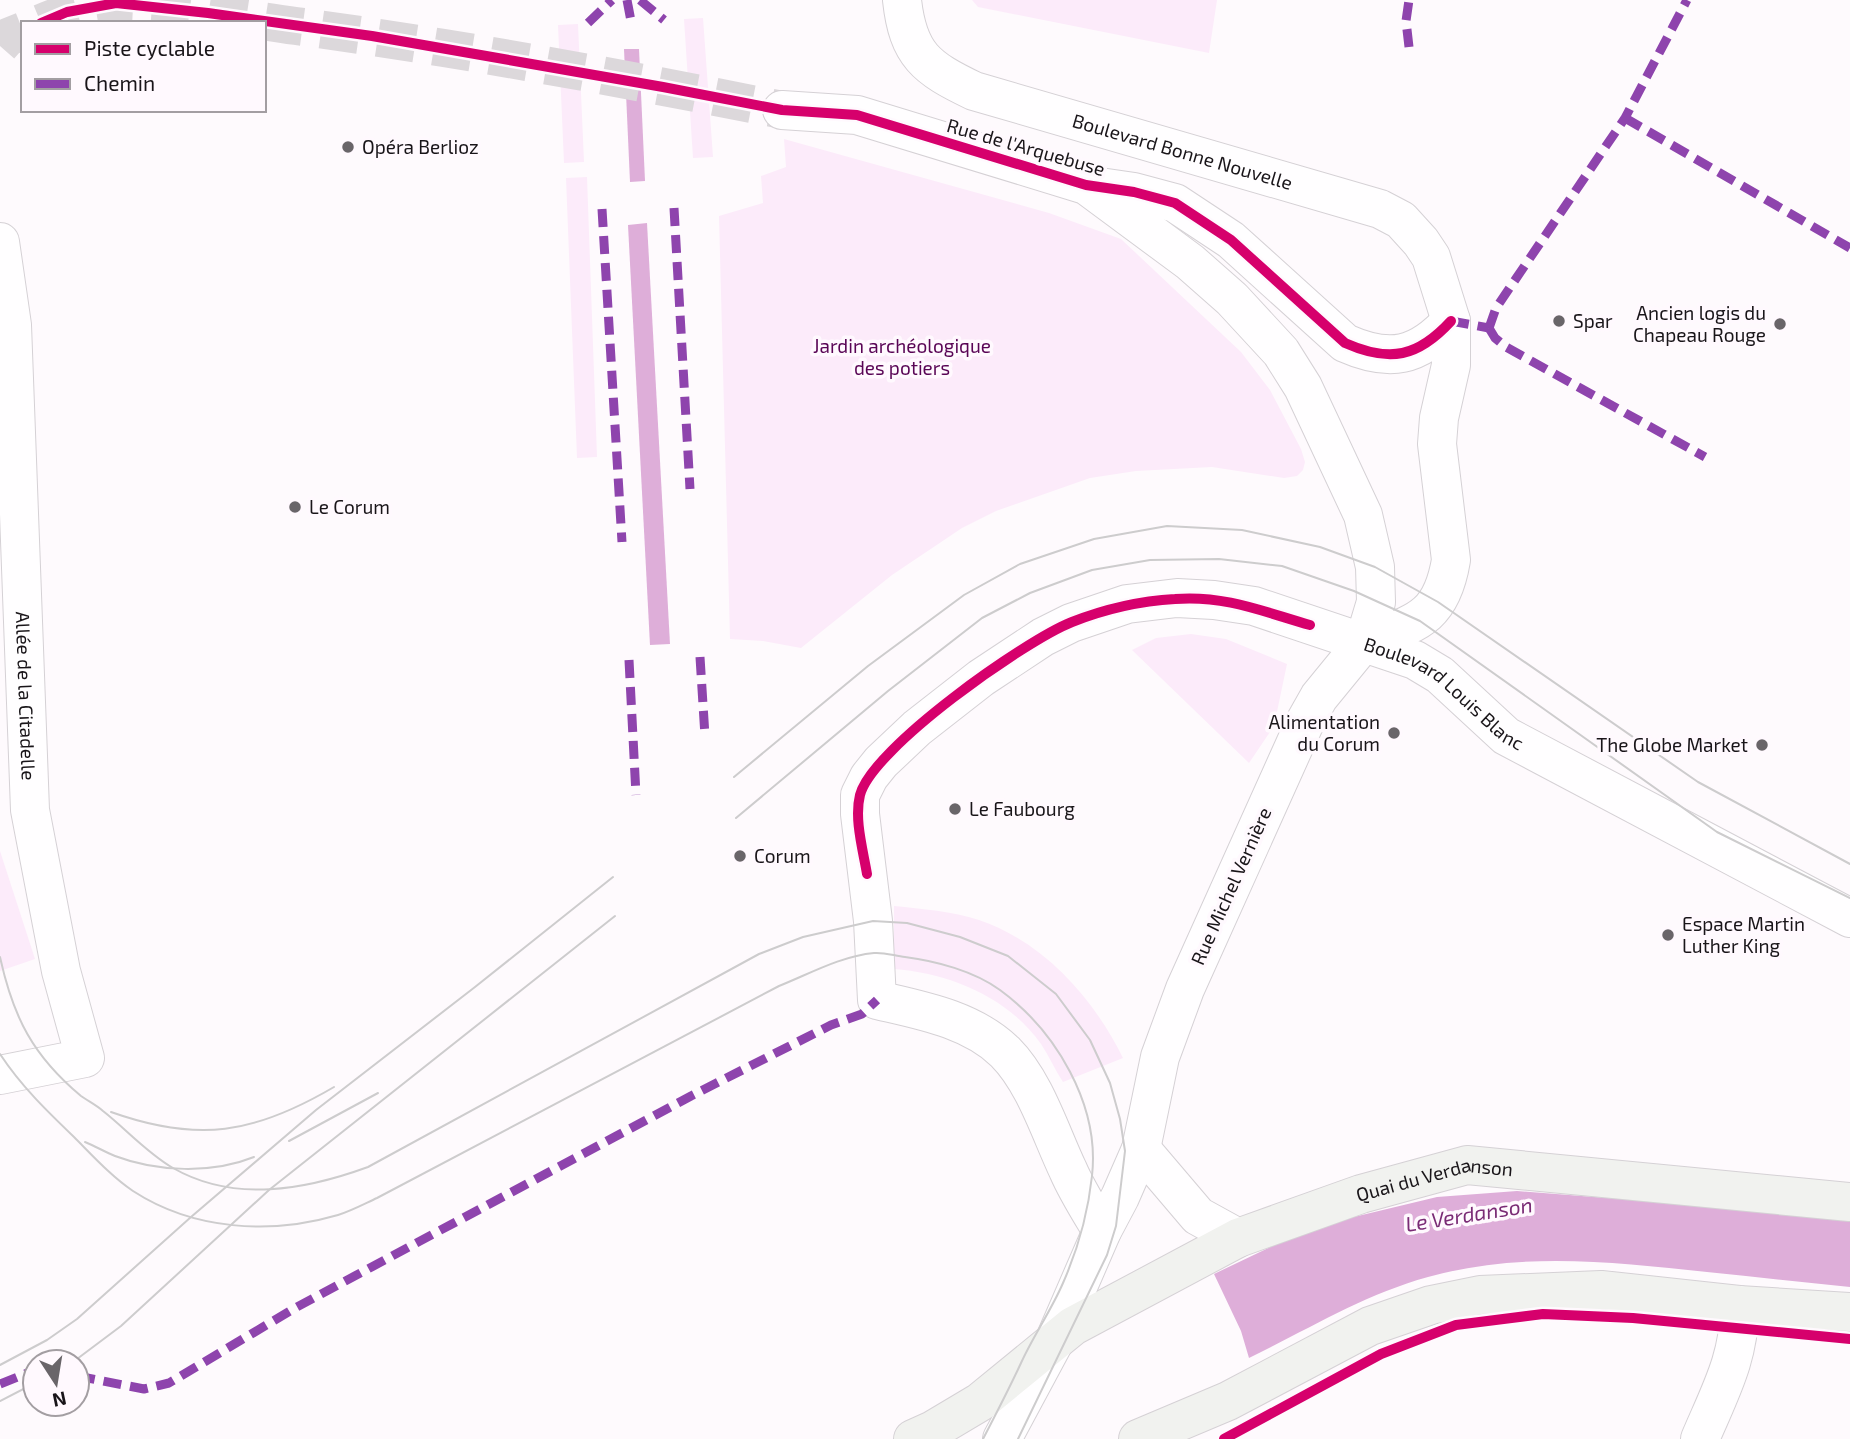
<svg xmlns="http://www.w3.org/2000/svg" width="1850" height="1439" viewBox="0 0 1850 1439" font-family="'Exo 2',sans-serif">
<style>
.green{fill:#fcebfa}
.water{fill:#deaed9}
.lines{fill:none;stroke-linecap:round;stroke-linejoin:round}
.tertiary-tunnel{stroke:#dcd8db;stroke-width:38;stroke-dasharray:38 19;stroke-linecap:butt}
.minor-casing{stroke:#d5d1d5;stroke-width:40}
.tertiary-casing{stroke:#d5d1d5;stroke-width:40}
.secondary-casing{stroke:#d5d1d5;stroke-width:40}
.minor{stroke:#fffeff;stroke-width:38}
.tertiary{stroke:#fffeff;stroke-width:38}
.secondary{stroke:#f1f2ef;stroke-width:38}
.tram{stroke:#cdcccd;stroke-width:2}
.quiet{stroke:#8e44ad;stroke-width:9;stroke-dasharray:18 9;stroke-linecap:butt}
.cycleway-casing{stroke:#fff9fe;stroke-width:15}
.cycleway{stroke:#d6006c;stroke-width:10}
.poi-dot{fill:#696569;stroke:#fff9fe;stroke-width:2.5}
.labels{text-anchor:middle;stroke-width:7;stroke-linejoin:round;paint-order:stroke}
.poi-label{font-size:19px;fill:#191519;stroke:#fff9fe;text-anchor:start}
.street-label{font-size:19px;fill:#191519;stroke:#fff9fe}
.park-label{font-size:19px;fill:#590555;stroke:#fff9fe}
.water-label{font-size:21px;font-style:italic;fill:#7a2b75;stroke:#fff9fe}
</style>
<rect width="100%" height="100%" fill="#fefafd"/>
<g class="green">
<polygon points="972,0 1217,0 1209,53 978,7"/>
<polygon points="703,18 713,157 693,158 684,19"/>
<polygon points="578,24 584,162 564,163 558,25"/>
<polygon points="784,139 1049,213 1121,239 1241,352 1270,390 1301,449 1305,462 1303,470 1297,476 1284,478 1212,467 1136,471 1090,478 996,511 962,528 892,575 801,648 763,641 730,639 719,216 763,203 761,176 786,167"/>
<polygon points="587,177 597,457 577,458 566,178"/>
<polygon points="1191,634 1226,639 1287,664 1274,726 1249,763 1132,650 1156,638"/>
<polygon points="0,851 35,959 0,971"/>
<path d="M894,906C922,909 952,911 979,920C1044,942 1094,999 1123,1058L1063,1082C1055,1070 1049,1056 1041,1044C1008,997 949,973 894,969Z"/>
</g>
<g class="water">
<polygon points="624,49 639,49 645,181 630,182"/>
<polygon points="647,223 670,644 650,645 628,225"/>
<path d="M1517,1191L1850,1217V1287C1802,1282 1755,1277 1707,1272C1613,1262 1521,1251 1428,1277C1363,1295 1309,1329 1249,1358L1241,1331L1214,1274L1312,1227L1437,1197Z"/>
</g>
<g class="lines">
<g class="tertiary-tunnel">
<path d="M41,23C65,13 92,3 118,4C178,5 237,18 296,26C459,48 621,78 782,110"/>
<polyline points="0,46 8,37 23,31"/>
</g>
<defs>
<g id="minor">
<path id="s1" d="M902,0C908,55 926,68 974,91L1380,209L1401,220L1421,242L1431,257L1451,321V365L1439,418L1437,444L1451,560C1441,620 1415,623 1364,642"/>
<path d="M1086,185L1134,192L1175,203L1231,240L1345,343C1390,363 1418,357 1451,321"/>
<path id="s2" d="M0,242L12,325L30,810L61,971L85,1058L0,1075"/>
<path id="s3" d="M1102,1231C1090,1211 1077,1191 1068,1170C1050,1132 1035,1082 1005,1052C971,1019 920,1010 877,1000L873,921L860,814V795L869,777L881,762L917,728L981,678L1043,637L1071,623L1127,604L1177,598L1214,600L1254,606L1415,660L1440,675L1506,736L1850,918"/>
<path d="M1700,1439C1719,1394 1741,1355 1739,1305"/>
</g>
<g id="tertiary">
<polyline points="782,110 857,115 1086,185 1190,262 1232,299 1281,352 1303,387 1363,515 1375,567 1376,602 1364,642 1319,697 1306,720 1185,989 1160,1057 1141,1149 1120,1197 1102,1231 1053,1344 1002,1439"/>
<polyline points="1141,1149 1198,1216 1238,1238"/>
</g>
<g id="secondary">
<path id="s4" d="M913,1439L933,1430L980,1402L1073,1326L1238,1238L1361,1194L1467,1165L1850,1202"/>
<polyline points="1138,1439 1228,1401 1370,1326 1431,1305 1480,1295 1601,1290 1739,1305 1850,1312"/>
</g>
</defs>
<use href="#minor" class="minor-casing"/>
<use href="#tertiary" class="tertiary-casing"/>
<use href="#secondary" class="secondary-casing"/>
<use href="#minor" class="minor"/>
<use href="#tertiary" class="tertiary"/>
<use href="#secondary" class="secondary"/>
<g class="tram">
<polyline points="734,777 868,666 964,595 1020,564 1094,539 1167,526 1242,530 1320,547 1375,567 1438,602 1698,782 1850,864"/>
<polyline points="736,818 888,691 982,618 1030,593 1092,570 1150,560 1219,559 1282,566 1354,591 1420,621 1717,832 1850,898"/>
<path d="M0,957C13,1017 33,1056 81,1096C88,1101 96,1105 103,1111C126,1129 147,1153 173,1168C234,1203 305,1190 368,1167L759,954L803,937L873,921L907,923L960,937L1008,956L1056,994L1090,1040L1110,1083L1120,1119L1125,1151L1116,1226L1107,1255L1018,1439"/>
<path d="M0,1054C21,1086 47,1111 74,1137C93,1156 111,1176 133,1191C193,1230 270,1235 338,1215C351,1211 364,1204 377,1198L779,986C809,974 841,956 874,953C884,952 895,956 905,957C936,961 974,971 1000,990C1056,1031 1100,1105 1092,1176C1088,1213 1078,1249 1063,1283C1051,1311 1033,1336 1021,1363C1009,1389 996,1414 983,1439"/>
<path d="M111,1112C198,1143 254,1134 334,1087"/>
<polyline points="289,1141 378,1093"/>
<path d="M85,1142C95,1146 105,1152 115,1156C157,1172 212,1174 254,1157"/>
<polyline points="73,1362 121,1326 269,1190 615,916"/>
<polyline points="0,1365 47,1340 77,1319 191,1217 316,1110 475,987 613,877"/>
<polyline points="0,1401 35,1383"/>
</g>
<g class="quiet">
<polyline points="627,0 631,21"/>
<polyline points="640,0 664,20"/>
<polyline points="588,23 612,0"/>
<polyline points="1409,47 1406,21 1409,0"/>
<polyline points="1625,118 1850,248"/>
<polyline points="674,208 690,489"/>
<polyline points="602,209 622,542"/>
<polyline points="1451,321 1489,328"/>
<polyline points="1489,328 1496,308 1625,118 1687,0"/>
<polyline points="1489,328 1495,338 1506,347 1705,457"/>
<polyline points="700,657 705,736"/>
<polyline points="629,660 636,795"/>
<polyline points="77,1376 144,1389 169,1383 295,1308 691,1096 831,1025 862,1014 877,1000"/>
<polyline points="0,1384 35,1370"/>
</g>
<defs>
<g id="cycleway">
<path d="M41,23L67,12L116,3L208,13L372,36L663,87L782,110L857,115L1086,185L1134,192L1175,203L1231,240L1345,343C1390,363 1418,357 1451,321"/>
<path d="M867,874C863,850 854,819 860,795C872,748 1026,640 1072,622C1105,609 1140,601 1175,599C1225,595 1264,612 1310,625"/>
<polyline points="1224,1439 1381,1354 1456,1325 1543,1314 1633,1318 1850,1339"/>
</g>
</defs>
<use href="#cycleway" class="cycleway-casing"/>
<use href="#cycleway" class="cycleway"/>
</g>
<g class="poi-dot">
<circle cx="348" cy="147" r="7"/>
<circle cx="1559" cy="321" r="7"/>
<circle cx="1780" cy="324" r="7"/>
<circle cx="295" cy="507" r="7"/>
<circle cx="1394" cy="733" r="7"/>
<circle cx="1762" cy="745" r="7"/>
<circle cx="955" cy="809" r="7"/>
<circle cx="740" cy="856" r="7"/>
<circle cx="1668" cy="935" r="7"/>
</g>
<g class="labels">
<g class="poi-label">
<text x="362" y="154">Opéra Berlioz</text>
<text x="1766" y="320" text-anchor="end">Ancien logis du<tspan x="1766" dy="22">Chapeau Rouge</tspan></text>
<text x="1573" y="328">Spar</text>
<text x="309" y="514">Le Corum</text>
<text x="1380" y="729" text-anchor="end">Alimentation<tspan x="1380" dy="22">du Corum</tspan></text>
<text x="1748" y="752" text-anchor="end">The Globe Market</text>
<text x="969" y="816">Le Faubourg</text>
<text x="754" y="863">Corum</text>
<text x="1682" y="931">Espace Martin<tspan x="1682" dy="22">Luther King</tspan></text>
</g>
<g class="street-label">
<text transform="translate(1026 147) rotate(16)" y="7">Rue de l'Arquebuse</text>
<text dy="7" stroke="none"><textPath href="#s1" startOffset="341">Boulevard Bonne Nouvelle</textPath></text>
<text dy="7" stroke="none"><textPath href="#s3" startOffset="1225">Boulevard Louis Blanc</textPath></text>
<text dy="7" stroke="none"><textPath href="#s2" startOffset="455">Allée de la Citadelle</textPath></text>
<text transform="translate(1231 886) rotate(-66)" y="7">Rue Michel Vernière</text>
<text dy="7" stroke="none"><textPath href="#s4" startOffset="590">Quai du Verdanson</textPath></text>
</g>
<g class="park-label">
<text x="902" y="353">Jardin archéologique<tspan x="902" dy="22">des potiers</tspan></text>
</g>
<g class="water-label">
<text transform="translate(1469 1215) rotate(-9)" y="7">Le Verdanson</text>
</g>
</g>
<rect x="21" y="21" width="245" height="91" fill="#fff9fe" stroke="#a39ea2" stroke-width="2"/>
<rect x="35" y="44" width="35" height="10" fill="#d6006c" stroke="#a39ea2" stroke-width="2"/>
<text x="84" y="56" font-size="21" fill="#191519">Piste cyclable</text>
<rect x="35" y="79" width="35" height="10" fill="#8e44ad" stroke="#a39ea2" stroke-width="2"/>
<text x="84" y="91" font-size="21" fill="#191519">Chemin</text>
<g transform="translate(56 1383) rotate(168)"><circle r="33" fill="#fff9fe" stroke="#a39ea2" stroke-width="2"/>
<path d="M0-5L12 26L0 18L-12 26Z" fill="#696569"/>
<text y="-10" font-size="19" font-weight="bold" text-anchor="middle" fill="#191519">N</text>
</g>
</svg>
